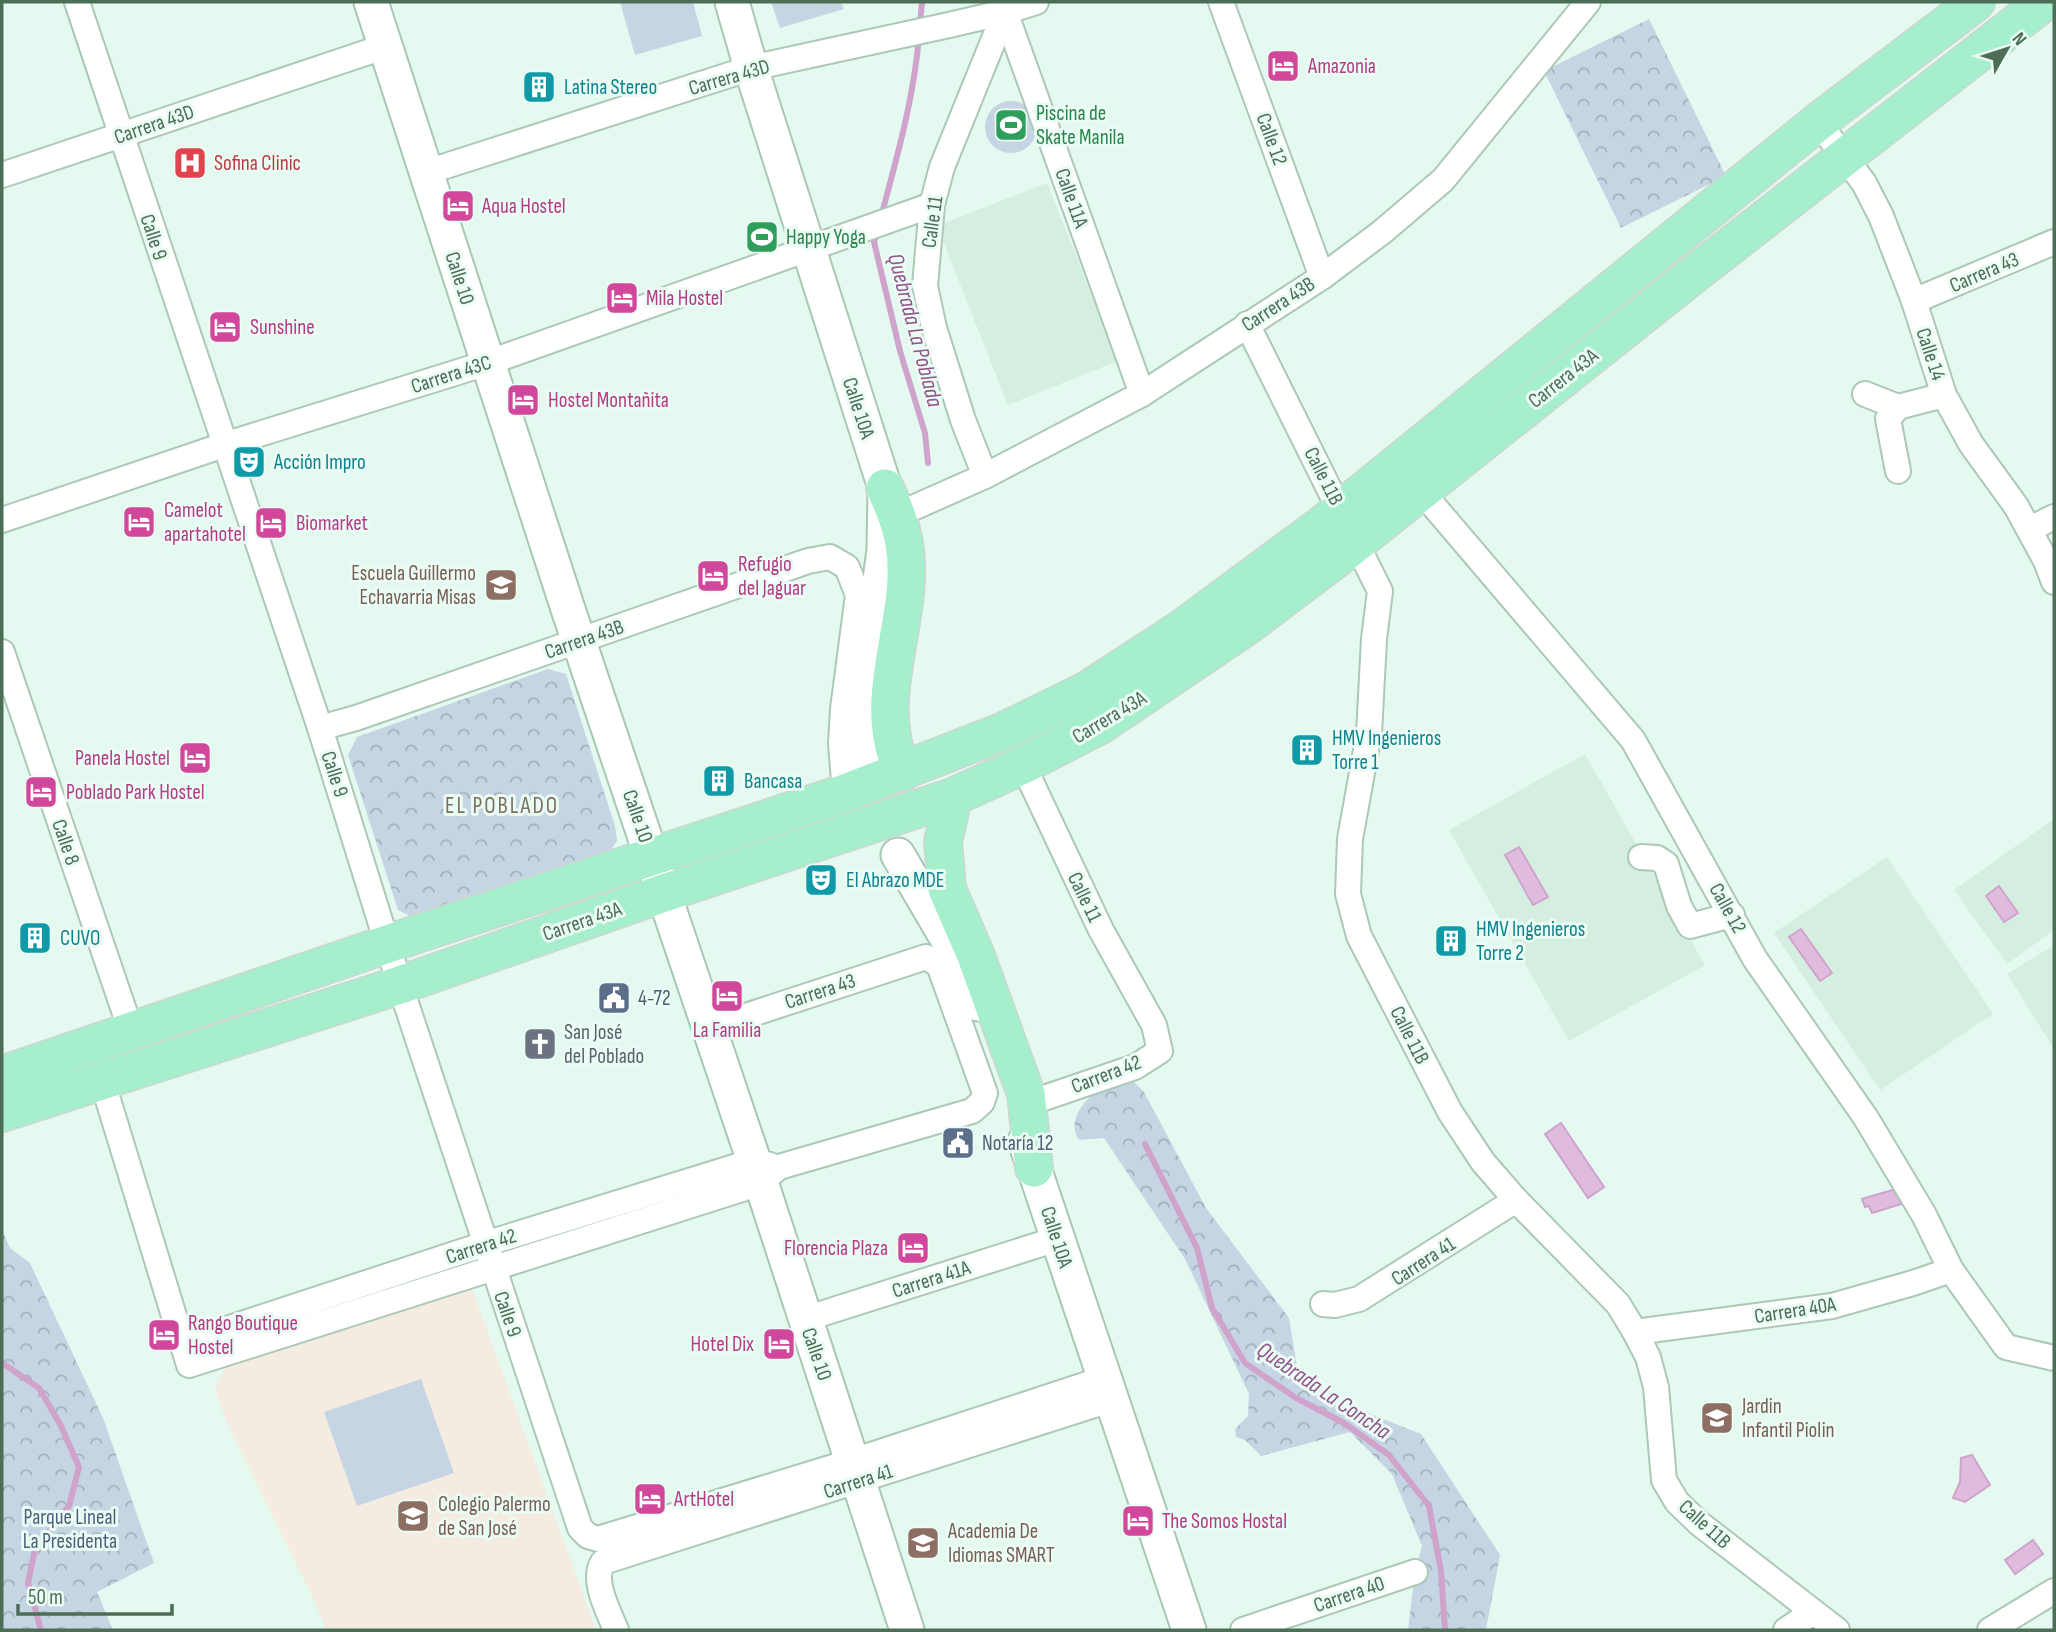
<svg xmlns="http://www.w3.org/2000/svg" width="2056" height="1632" viewBox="0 0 2056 1632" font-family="'Sofia Sans Condensed',sans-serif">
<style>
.residential{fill:#d4efe0}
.education{fill:#f5ece1}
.forest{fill:url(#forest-crowns)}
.pitch{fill:#c5d5e4}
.water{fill:#dfbcde;stroke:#d0a3cd;stroke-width:2}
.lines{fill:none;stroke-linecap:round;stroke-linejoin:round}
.stream{stroke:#d0a3cd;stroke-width:6}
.street-casing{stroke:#acc8b6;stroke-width:28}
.secondary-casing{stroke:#a8c8b4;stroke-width:37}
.primary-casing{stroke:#cdd6d0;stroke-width:40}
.street{stroke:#fff;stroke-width:24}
.secondary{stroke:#fff;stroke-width:33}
.primary{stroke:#a5efcd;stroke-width:37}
.labels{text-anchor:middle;stroke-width:6;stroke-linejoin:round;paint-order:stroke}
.hotel-label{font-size:21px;fill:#b23c85;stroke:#eafcf3;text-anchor:start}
.street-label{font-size:21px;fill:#4d6e56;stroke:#eafcf3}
.culture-label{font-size:21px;fill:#0d838f;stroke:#eafcf3;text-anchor:start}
.leisure-label{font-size:21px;fill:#27864d;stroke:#eafcf3;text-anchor:start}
.health-label{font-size:21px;fill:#be3a42;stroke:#eafcf3;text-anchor:start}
.education-label{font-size:21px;fill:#785e54;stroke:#eafcf3;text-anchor:start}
.service-label{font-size:21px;fill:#4e5e75;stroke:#eafcf3;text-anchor:start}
.worship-label{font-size:21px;fill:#5b616d;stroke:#eafcf3;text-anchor:start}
.park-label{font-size:21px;fill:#4d607d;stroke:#eafcf3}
.water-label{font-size:23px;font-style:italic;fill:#92548d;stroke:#eafcf3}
.neighbourhood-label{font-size:23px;letter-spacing:2px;fill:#7d6f5d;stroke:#eafcf3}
</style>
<defs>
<pattern id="forest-crowns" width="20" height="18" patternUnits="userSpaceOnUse" patternTransform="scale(1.75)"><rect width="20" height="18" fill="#c5d5e4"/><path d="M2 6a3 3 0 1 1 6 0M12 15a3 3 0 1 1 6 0" fill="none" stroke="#a2b1bc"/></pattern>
</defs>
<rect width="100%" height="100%" fill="#e4f9ef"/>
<g class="residential">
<polygon points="1047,183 1118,361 1008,405 937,226"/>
<polygon points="1585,754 1705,965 1569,1041 1449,830"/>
<polygon points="2054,819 2054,930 2007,964 1954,890"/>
<polygon points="1887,857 1993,1014 1880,1090 1774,933"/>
<polygon points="2054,945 2054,1049 2007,974"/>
</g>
<polygon class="education" points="470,1283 596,1630 326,1630 316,1604 229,1428 215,1390 227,1361"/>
<g class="forest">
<polygon points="1649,19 1726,176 1621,228 1544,71"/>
<polygon points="548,669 566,674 615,826 617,841 605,858 414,918 398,910 348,755 357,737"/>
<path d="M1132,1080L1144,1092L1206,1208L1289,1318L1299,1379L1320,1394L1421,1434L1500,1555L1486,1630H1408L1415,1572L1422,1546L1392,1474L1350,1432L1261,1456L1245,1440L1236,1437L1235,1429L1248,1416L1249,1394L1185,1259L1104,1138L1079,1140C1066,1121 1084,1100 1100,1089C1108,1083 1123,1082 1132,1080Z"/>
<polygon points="2,1230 10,1248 30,1263 103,1418 154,1563 97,1592 113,1630 2,1630"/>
</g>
<g class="pitch">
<polygon points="620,2 693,2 702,36 635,55"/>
<polygon points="771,2 841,2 844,9 780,28"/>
<circle cx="1011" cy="127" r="26"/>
<polygon points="421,1379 454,1473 357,1506 324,1412"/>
</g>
<g class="water">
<polygon points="1519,847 1548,897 1533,905 1505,855"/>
<polygon points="1999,886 2018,913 2004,922 1986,896"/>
<polygon points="1801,929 1832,973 1820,981 1789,937"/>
<polygon points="1561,1123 1604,1187 1588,1198 1545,1134"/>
<polygon points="1896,1189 1901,1204 1872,1213 1869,1206 1865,1207 1862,1199"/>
<polygon points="1972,1455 1990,1485 1965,1502 1953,1498 1960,1482 1961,1458"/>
<polygon points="2033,1540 2043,1554 2015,1574 2005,1560"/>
</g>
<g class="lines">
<g class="stream">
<polyline points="920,25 922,2"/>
<path d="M881,217C897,157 914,98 919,36"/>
<polyline points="878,230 874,242 900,351 925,433 928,463"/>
<polyline points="1145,1144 1197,1248 1212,1308 1245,1363 1296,1398 1344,1423 1389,1455 1429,1506 1441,1571 1445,1630"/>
<polyline points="2,1363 39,1388 61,1426 79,1467 69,1506 35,1549 28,1583 41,1630"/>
</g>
<defs>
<g id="street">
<polyline points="77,2 320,728 400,985 580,1528 588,1536 598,1539 853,1461 1106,1378"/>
<polyline points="1221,2 1322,277"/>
<polyline points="1003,6 1142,394"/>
<polyline points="1818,122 1864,183 1881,216 1914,301 1944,395 1971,444 2016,506 2046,561 2054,582"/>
<polyline points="427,172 751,68 949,25 1005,12 1036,2"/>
<polyline points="2,175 386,46"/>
<polyline points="1914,301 2054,242"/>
<polyline points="1247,324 1380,591 1374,639 1369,734 1350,839 1348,894 1359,936 1450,1112 1483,1162 1516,1200 1618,1304 1635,1332 1648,1357 1656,1387 1664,1480 1677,1502 1700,1524 1837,1630"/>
<polyline points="1865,394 1898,407"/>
<polyline points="1898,471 1888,419 1898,407 1944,395"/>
<polyline points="985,476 963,420 934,328 925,286 932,205 942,167 1005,12"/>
<polyline points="1421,491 1633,740 1755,959 1866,1118 1924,1215 1951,1270 2006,1347 2054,1358"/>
<polyline points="897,515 985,476 1142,394 1322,277 1382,232 1443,180 1588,2"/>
<polyline points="2,520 224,445 487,363 932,205"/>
<polyline points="2030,529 2054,517"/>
<polyline points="2,652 131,1031"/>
<polyline points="320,728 356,718 808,561 830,557 847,567 858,595 843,709 841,744 845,793"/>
<polyline points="1023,765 1101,930 1154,1025 1160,1051 1135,1067 1041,1099 1026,1094"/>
<polyline points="1641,857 1657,858 1666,864 1679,906 1690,926 1732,915"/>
<polyline points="102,1080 189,1365 742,1189 761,1182 779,1167 972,1111 982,1102 985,1093 939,965 926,957 709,1028"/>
<polyline points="1323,1304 1335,1305 1359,1299 1516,1200"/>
<polyline points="805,1319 1057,1239"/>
<polyline points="1635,1332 1832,1306 1913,1283 1951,1270"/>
<polyline points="184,1343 485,1244 754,1161 770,1165"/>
<path d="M616,1630C609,1612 591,1580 603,1562L1113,1399"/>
<polyline points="1243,1630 1415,1572"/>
<polyline points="1786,1630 1813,1612"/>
<polyline points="1990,1630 2054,1591"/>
</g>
<g id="secondary">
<polyline points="371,2 567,606 761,1182 907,1630"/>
<polyline points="732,2 751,68 885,488 884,550 862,716 865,759"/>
<polyline points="898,855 949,942 978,1004"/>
<polyline points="1025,1141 1189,1630"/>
</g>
<g id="primary">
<path d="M885,488C893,506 901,524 904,544C917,617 867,698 903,772"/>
<polyline points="953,797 943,842 947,889 976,956 1026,1094 1034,1168"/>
<polyline points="2,1075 417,934 845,793 1002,732 1086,691 1180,630 1322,525 1818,122 1976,2"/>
<polyline points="2,1113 400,985 664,893 953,797 1023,765 1102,724 1247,626 1341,555 1684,282 2044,2"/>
</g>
</defs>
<use href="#street" class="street-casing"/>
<use href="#secondary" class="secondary-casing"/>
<use href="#primary" class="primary-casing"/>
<use href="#street" class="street"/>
<use href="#secondary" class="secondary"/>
<use href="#primary" class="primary"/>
</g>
<defs>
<symbol id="hotel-square" viewBox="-11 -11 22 22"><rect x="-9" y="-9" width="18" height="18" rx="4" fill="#d1479c" stroke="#eafcf3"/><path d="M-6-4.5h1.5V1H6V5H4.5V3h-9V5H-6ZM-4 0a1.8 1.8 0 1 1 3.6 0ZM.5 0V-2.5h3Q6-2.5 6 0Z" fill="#fff"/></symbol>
<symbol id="building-square" viewBox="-11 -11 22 22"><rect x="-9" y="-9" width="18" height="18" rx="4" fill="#0f9aa8" stroke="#eafcf3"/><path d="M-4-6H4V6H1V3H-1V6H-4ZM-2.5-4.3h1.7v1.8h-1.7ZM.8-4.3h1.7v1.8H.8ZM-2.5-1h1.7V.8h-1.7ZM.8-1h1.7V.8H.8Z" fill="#fff"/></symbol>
<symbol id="stadium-square" viewBox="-11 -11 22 22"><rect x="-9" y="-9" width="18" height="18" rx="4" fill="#2e9e5b" stroke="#eafcf3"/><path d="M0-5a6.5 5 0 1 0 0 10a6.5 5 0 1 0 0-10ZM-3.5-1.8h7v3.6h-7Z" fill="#fff"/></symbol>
<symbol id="hospital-square" viewBox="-11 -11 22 22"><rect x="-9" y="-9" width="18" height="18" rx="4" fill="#e0444e" stroke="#eafcf3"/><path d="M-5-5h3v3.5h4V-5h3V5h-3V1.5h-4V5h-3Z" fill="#fff"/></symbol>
<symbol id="theatre-square" viewBox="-11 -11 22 22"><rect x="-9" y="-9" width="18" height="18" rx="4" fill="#0f9aa8" stroke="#eafcf3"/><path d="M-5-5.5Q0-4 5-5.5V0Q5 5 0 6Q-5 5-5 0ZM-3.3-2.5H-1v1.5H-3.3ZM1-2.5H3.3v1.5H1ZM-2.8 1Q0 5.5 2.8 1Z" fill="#fff"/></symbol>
<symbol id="school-square" viewBox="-11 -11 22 22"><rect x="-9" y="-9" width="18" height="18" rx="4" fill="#8d6e63" stroke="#eafcf3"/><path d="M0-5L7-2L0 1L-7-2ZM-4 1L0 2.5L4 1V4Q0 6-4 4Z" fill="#fff"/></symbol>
<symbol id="civic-square" viewBox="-11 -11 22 22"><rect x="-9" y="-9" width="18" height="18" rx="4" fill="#5c6f8a" stroke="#eafcf3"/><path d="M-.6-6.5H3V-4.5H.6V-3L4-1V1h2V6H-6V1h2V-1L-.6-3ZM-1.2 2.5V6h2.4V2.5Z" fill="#fff"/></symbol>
<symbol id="church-square" viewBox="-11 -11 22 22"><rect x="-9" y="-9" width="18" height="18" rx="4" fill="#6b7280" stroke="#eafcf3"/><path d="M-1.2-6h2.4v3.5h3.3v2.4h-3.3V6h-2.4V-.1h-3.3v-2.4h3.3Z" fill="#fff"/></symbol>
</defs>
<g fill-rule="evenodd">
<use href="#hotel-square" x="1264" y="47" width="38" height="38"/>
<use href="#building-square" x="520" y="68" width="38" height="38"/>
<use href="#stadium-square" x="992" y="106" width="38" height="38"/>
<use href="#hospital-square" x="171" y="144" width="38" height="38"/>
<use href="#hotel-square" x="439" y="187" width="38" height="38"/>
<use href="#stadium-square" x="743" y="218" width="38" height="38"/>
<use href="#hotel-square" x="603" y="279" width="38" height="38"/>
<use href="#hotel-square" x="206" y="308" width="38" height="38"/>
<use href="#hotel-square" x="504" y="381" width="38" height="38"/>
<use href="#theatre-square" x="230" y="443" width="38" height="38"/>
<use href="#hotel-square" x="120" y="503" width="38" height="38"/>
<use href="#hotel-square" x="252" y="504" width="38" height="38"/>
<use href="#hotel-square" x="694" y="557" width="38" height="38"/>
<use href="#school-square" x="482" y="566" width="38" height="38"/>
<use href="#building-square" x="1288" y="731" width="38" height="38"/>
<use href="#hotel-square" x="176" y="739" width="38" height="38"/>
<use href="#building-square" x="700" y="762" width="38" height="38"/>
<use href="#hotel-square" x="22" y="773" width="38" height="38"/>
<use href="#theatre-square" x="802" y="861" width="38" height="38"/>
<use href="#building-square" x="16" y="919" width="38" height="38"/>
<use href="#building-square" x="1432" y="922" width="38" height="38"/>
<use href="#hotel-square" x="708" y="977" width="38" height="38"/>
<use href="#civic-square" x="595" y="979" width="38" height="38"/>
<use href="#church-square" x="521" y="1025" width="38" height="38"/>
<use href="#civic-square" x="939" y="1124" width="38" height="38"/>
<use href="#hotel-square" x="894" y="1229" width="38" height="38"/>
<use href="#hotel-square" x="145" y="1316" width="38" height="38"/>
<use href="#hotel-square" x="760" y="1325" width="38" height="38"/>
<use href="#school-square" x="1698" y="1399" width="38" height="38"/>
<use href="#hotel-square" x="631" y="1480" width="38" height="38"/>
<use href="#school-square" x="394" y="1497" width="38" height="38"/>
<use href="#hotel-square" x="1119" y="1502" width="38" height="38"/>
<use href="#school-square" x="904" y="1524" width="38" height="38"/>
</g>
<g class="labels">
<g class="hotel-label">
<text x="1308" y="73">Amazonia</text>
<text x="482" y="213">Aqua Hostel</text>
<text x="646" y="305">Mila Hostel</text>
<text x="250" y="334">Sunshine</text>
<text x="548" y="407">Hostel Montañita</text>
<text x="164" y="517">Camelot<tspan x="164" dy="24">apartahotel</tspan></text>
<text x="296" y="530">Biomarket</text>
<text x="738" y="571">Refugio<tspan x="738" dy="24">del Jaguar</tspan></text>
<text x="170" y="765" text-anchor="end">Panela Hostel</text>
<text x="66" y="799">Poblado Park Hostel</text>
<text x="727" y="1037" text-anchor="middle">La Familia</text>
<text x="888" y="1255" text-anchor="end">Florencia Plaza</text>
<text x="188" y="1330">Rango Boutique<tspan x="188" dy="24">Hostel</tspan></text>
<text x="754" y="1351" text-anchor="end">Hotel Dix</text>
<text x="674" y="1506">ArtHotel</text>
<text x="1162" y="1528">The Somos Hostal</text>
</g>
<g class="street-label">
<text transform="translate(729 77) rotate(-16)" y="7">Carrera 43D</text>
<text transform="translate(154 124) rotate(-19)" y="7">Carrera 43D</text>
<text transform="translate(1272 139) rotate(70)" y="7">Calle 12</text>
<text transform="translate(1072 198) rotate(70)" y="7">Calle 11A</text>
<text transform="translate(932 222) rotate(-82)" y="7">Calle 11</text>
<text transform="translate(154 237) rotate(72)" y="7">Calle 9</text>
<text transform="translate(1984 272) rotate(-23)" y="7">Carrera 43</text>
<text transform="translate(460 278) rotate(72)" y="7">Calle 10</text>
<text transform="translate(1278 304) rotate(-33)" y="7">Carrera 43B</text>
<text transform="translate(1931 354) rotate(72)" y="7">Calle 14</text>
<text transform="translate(451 374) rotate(-18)" y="7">Carrera 43C</text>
<text transform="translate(1563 378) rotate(-38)" y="7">Carrera 43A</text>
<text transform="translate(859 408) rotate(72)" y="7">Calle 10A</text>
<text transform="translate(1324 476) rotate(63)" y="7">Calle 11B</text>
<text transform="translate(584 639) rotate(-19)" y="7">Carrera 43B</text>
<text transform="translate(1109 717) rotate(-31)" y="7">Carrera 43A</text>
<text transform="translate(335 774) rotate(72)" y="7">Calle 9</text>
<text transform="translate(638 816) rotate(71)" y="7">Calle 10</text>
<text transform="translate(66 842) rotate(71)" y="7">Calle 8</text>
<text transform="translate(1085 897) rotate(64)" y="7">Calle 11</text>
<text transform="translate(1728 908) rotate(61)" y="7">Calle 12</text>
<text transform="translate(582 921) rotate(-19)" y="7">Carrera 43A</text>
<text transform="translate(820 991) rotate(-18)" y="7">Carrera 43</text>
<text transform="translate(1410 1035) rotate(63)" y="7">Calle 11B</text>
<text transform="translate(1106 1074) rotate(-21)" y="7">Carrera 42</text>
<text transform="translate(1057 1237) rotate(72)" y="7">Calle 10A</text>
<text transform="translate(481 1246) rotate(-18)" y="7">Carrera 42</text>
<text transform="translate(1423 1261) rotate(-33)" y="7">Carrera 41</text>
<text transform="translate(931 1279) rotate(-18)" y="7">Carrera 41A</text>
<text transform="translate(1795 1310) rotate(-9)" y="7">Carrera 40A</text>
<text transform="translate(508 1314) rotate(71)" y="7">Calle 9</text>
<text transform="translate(817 1354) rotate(71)" y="7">Calle 10</text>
<text transform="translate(858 1481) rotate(-18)" y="7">Carrera 41</text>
<text transform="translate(1705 1524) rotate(42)" y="7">Calle 11B</text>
<text transform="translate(1349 1594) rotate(-19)" y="7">Carrera 40</text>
</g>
<g class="culture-label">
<text x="564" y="94">Latina Stereo</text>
<text x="274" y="469">Acción Impro</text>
<text x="1332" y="745">HMV Ingenieros<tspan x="1332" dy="24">Torre 1</tspan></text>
<text x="744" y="788">Bancasa</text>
<text x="846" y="887">El Abrazo MDE</text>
<text x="1476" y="936">HMV Ingenieros<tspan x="1476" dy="24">Torre 2</tspan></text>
<text x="60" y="945">CUVO</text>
</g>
<g class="leisure-label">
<text x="1036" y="120">Piscina de<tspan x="1036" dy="24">Skate Manila</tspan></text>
<text x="786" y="244">Happy Yoga</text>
</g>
<g class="health-label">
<text x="214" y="170">Sofina Clinic</text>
</g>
<g class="education-label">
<text x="476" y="580" text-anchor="end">Escuela Guillermo<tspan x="476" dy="24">Echavarria Misas</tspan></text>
<text x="1742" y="1413">Jardin<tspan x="1742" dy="24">Infantil Piolin</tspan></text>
<text x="438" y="1511">Colegio Palermo<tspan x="438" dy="24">de San José</tspan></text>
<text x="948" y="1538">Academia De<tspan x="948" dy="24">Idiomas SMART</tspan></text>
</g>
<g class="service-label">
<text x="638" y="1005">4-72</text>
<text x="982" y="1150">Notaría 12</text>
</g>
<g class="worship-label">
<text x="564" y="1039">San José<tspan x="564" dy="24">del Poblado</tspan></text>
</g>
<g class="park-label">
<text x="70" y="1524">Parque Lineal<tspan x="70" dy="24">La Presidenta</tspan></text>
</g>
<g class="water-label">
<text transform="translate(916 330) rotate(75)" y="8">Quebrada La Poblada</text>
<text transform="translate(1324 1390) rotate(34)" y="8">Quebrada La Concha</text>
</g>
<g class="neighbourhood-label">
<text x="502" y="813">EL POBLADO</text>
</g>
</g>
<rect width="2056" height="1632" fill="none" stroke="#4d6e56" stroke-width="7"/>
<g transform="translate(2007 49) rotate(51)" stroke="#eafcf3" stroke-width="5" paint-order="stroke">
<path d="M0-5L12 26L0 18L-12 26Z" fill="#4d6e56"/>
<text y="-10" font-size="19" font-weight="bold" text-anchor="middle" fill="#4d6e56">N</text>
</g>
<path d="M18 1604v10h154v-10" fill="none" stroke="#4d6e56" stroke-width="3.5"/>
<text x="28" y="1604" font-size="21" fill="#4d6e56" stroke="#eafcf3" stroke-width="5" paint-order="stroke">50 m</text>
</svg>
